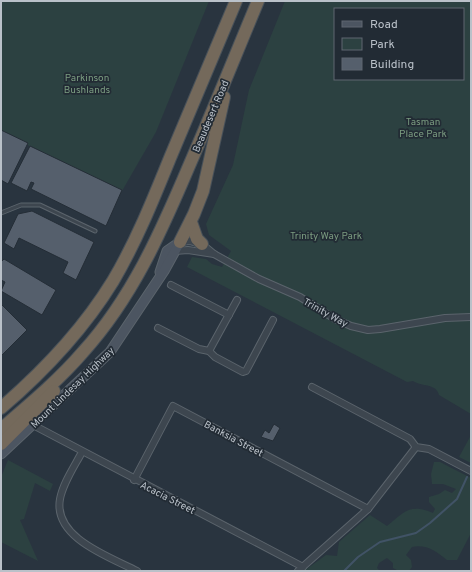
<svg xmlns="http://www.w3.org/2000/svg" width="472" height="572" viewBox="0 0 472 572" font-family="Overpass,sans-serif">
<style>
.green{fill:#2c4141;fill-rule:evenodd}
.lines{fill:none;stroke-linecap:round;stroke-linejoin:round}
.stream{stroke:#415366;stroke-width:2}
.building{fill:#555f6c;stroke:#242d36}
.lane-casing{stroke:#5b646c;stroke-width:5}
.street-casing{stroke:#5b646c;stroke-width:8}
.secondary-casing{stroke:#5b646c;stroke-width:11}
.highway-casing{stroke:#485159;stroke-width:14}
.lane{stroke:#3d464f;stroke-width:3}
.street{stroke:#3d464f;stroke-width:6}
.secondary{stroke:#4c5561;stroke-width:9}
.highway{stroke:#74695b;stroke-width:12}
.labels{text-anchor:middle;stroke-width:3.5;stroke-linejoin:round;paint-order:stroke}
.park-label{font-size:10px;fill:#7b9c81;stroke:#222b34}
.street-label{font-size:10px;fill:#bac1c9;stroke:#222b34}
</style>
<rect width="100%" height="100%" fill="#29343f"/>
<g class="green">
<polygon points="1,1 209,1 156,132 122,191 1,132"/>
<path d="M285,1H471V414L439,395C436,383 422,387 413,381L407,382L187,267L192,257L206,259L212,264L222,267L231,251L209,235L206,224L233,165L249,90ZM335,9H463V79H335Z"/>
<polygon points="471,435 471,463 459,457"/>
<polygon points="8,460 53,484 50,491 35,483 24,519 20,520 38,561 1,542 1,477"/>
<path d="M434,462H440L471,478V533L457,560H447C436,551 426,544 412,547L406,555L411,560L412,567L409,571H399L393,568V563L387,558L379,563L377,568L380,571H304L326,555L337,556L339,542L370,515L387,526C404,512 410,503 433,513L435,509L429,502V497L439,494L445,490L452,493L456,489L443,484H432L431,474Z"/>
</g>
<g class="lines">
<polyline class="stream" points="344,571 358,557 380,542 416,533 430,523 457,499 467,477"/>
</g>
<g class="building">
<polygon points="1,130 28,143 8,184 1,180"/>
<polygon points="30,146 122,190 106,226 31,189 34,183 31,182 27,191 11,183"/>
<polygon points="32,211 94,242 76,280 63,273 68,262 19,238 14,249 4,243 18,214"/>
<polygon points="4,259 56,290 42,315 1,291 5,282 1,280 1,262"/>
<polygon points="1,304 27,330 1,356"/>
<polygon points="274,424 280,428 273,441 261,437 265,430 269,433"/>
</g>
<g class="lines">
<defs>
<polyline id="lane" points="1,213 21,205 40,205 95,231"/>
<g id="street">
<polyline points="180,242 190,241 202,244 214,254 259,279 300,297 335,319 351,326 368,330 380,329 445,318 471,317"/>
<polyline points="175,251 188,250 214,254"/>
<polyline points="171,285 229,315"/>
<polyline points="158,328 199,349 209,351 215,357 243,372 246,371 273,320"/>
<polyline points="209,351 237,300"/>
<polyline points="312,387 410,439 416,447 429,449 471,471"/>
<polyline points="33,425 303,567"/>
<path d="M82,452C74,467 63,483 60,499C53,538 110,557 137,571"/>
<polyline points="134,480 173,406 368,509"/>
<polyline points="298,571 368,509 416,447"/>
</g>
<g id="secondary">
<polyline points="160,272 167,251 180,242"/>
<polyline points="1,454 110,352 164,271 180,242"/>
</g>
<g id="highway">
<polyline points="191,222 197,239 202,244"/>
<polyline points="180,242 194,214 203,191 224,97"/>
<path d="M1,408C44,371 83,330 113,281C136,242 153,200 170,158C192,105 214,53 236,1"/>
<path d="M1,429C29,405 59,380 83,352C132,298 161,232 189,166C213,111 235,56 258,1"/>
<polyline points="1,444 54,391"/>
</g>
</defs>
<use href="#lane" class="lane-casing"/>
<use href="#street" class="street-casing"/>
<use href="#secondary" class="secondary-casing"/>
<use href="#highway" class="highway-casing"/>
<use href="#lane" class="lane"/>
<use href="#street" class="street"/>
<use href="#secondary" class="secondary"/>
<use href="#highway" class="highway"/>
</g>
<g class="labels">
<g class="park-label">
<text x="87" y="81">Parkinson<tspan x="87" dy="12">Bushlands</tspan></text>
<text x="423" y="125">Tasman<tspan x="423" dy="12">Place Park</tspan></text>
<text x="326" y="239">Trinity Way Park</text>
</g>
<g class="street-label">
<text transform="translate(210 116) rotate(-67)" y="4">Beaudesert Road</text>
<text transform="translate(326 312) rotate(29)" y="4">Trinity Way</text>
<text transform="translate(72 387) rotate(-44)" y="4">Mount Lindesay Highway</text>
<text transform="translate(234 438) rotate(28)" y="4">Banksia Street</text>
<text transform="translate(168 497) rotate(27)" y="4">Acacia Street</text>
</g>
</g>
<rect width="472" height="572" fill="none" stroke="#bac1c9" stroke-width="4"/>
<rect x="334" y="8" width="130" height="72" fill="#222b34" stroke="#5f6770"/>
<rect x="342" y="21" width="20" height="6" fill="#4c5561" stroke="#5f6770"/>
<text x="370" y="28" font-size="12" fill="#bac1c9">Road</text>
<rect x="342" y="38" width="20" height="12" fill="#2c4141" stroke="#5f6770"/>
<text x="370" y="48" font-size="12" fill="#bac1c9">Park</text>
<rect x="342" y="58" width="20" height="12" fill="#555f6c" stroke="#5f6770"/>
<text x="370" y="68" font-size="12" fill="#bac1c9">Building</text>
</svg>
